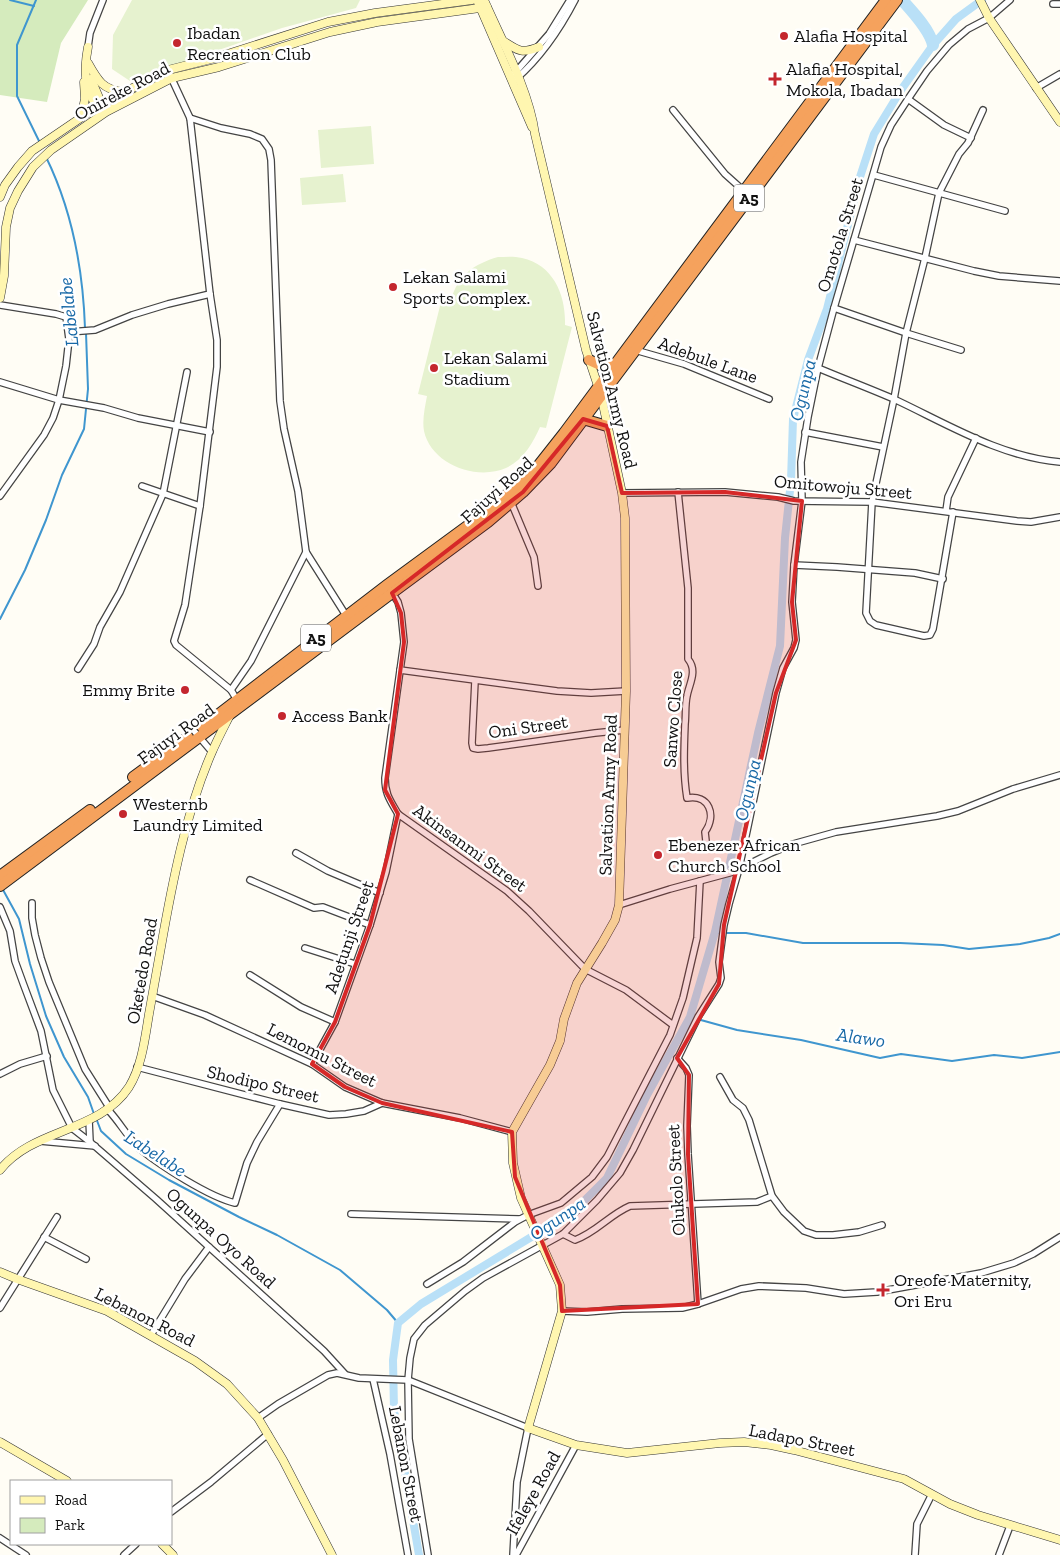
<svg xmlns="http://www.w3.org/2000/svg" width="1060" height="1555" viewBox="0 0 1060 1555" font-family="'Zilla Slab',serif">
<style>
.green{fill:#d5ebbd}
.pitch{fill:#e6f2cf}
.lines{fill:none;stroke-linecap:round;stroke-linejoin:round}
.stream{stroke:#3f96cf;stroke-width:2}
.canal{stroke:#b9e0f7;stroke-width:8}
.river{stroke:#b9e0f7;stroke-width:12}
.street-casing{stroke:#444;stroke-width:8}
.secondary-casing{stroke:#333;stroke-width:9}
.highway-casing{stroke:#222;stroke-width:12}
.street{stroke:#fff;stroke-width:5.5}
.secondary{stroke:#fff6b0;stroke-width:8}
.highway{stroke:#f5a25d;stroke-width:10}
.marked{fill:#d62828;fill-opacity:0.2;stroke:#d62828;stroke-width:4;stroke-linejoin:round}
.poi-dot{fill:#c4262e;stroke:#fff;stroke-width:2}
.labels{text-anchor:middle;stroke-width:5;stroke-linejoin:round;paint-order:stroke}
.shield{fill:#fff;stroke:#585858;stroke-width:1}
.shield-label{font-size:16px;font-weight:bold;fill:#111}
.poi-label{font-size:18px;fill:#111;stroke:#fff;text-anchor:start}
.street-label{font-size:18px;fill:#111;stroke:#fff}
.water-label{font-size:19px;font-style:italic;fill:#1768a6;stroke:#fff}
</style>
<rect width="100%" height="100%" fill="#fffdf5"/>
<polygon class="green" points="0,0 88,0 61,43 47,102 0,95"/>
<g class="pitch">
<polygon points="132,0 360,0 356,8 282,28 130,81 112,69 113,35"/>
<polygon points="371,126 374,164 321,168 318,130"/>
<polygon points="343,174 346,202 302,205 300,178"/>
<path d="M498,257C505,257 514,256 522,258C554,265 566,296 565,325L572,327L546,428L540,427C533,443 523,460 506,468C476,481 431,464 424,431C422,420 425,407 427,396L418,394L442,298L451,300C458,275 474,264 498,257Z"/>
</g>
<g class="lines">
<g class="stream">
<polyline points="10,0 34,6"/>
<polyline points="36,0 17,45 17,96 40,143"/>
<path d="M46,157C72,210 83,270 85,328"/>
<polyline points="0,619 25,570 46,520 62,475 84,429 88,389 86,333"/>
<polyline points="2,888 19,919 30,964 46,1016 64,1057 88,1097 94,1114"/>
<polyline points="715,932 721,933"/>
<polyline points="725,933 746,933 803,943 900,943 943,945 969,949 1020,944 1049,938 1060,934"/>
<polyline points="690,1017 737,1030 801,1040 880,1058 901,1054 952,1061 994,1055 1022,1058 1060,1052"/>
<polyline points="96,1118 101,1131 126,1154 169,1180 239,1217 277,1235 340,1270 387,1310 398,1323"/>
</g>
<polyline class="canal" points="419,1555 394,1410 393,1360 398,1323 421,1304 533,1236 580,1205 607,1178 647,1095 690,1017 715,932 758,733 780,646 785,538 791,481 793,419 808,360 827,309 859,180 874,134 901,90 933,45 956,19 982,0"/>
<path class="river" d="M902,0C912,11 930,30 933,45"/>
<defs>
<g id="street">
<polyline points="1053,4 1060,4"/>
<polyline points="88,47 90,33 103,0"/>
<polyline points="514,74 549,34 570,0"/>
<polyline points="170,75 190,118 210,294 217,340 217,367 200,506 185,605 174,641 176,645 231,690 237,700"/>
<path d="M516,79C541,57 560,29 575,0"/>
<polyline points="1036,88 1060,74"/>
<polyline points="908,99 944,125 971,138"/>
<polyline points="673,110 725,174 744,191"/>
<polyline points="190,118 221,128 250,134 262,139 269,149 271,160 280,401 284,429 298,491 306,552 347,617"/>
<polyline points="874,175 1005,211"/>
<polyline points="854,240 974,271 999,276 1060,281"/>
<polyline points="0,305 56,314 66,317 69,339 66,366 59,400 53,418 44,435 0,496"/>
<polyline points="834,308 906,333 961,350"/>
<polyline points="69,332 95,330 132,315 168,304 210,294"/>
<polyline points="635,350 684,364 769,399"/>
<path d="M818,368C844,379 871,389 896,400C949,425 1001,457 1060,462"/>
<polyline points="0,382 59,400 104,408 138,418 210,432"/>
<polyline points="805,432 883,447"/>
<polyline points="142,486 200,506"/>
<path d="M678,492L688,588V659C698,671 689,684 687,696C685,705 686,715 685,724C684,749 683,773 687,798C709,794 717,815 705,832L706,841"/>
<polyline points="622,493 725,492 778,497 794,501 872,502 1017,521 1031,522 1060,517"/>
<polyline points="511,502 534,557 538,586"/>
<polyline points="946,511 948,497 976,438"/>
<polyline points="953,512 933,629 930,635 924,636 876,625 870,621 866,613 872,502 894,399 906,333 925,258 939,193 959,154 968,143 983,110"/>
<polyline points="794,565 837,567 915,573 943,579"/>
<path d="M391,591L398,602L401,613L404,642L385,778C385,794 390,800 398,814L507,891L529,911L585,969L626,990L673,1025"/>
<polyline points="78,669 94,644 100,627 120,592 163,494 187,372"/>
<polyline points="400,670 557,691 591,693 626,691"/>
<polyline points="475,681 472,743 473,748 478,749 488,748 595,733 625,730"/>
<polyline points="231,690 251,661 306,552"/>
<polyline points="195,732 212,752"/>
<polyline points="296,853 328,871 380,893"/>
<polyline points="250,880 314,908 323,907 370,925"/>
<path d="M32,903V918L35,935L41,958L49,982L85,1069L109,1107L110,1112C120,1123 129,1139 140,1149C161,1166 209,1197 235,1203L247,1163L257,1142L280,1104"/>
<polyline points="619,905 670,889 733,872 771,853 793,844 836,832 937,816 958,811 1013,789 1060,775"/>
<polyline points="0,907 10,931 15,961 23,983 41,1031 53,1090 72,1128 90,1142 156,1199 324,1351 345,1374"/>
<polyline points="305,948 355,964"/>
<polyline points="250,975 301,1007 335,1022"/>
<polyline points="152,996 205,1015 312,1064 345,1087 382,1103 460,1118 512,1132"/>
<polyline points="677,1058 686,1068 689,1075 687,1126 688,1154 698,1304"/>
<polyline points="312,1064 335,1022 370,925 386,872 398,814"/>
<polyline points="137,1067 280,1104 329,1115 346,1114 364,1111 382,1103"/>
<polyline points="0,1074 20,1064 47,1056"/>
<polyline points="720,1077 733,1100 743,1108 749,1120 772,1196 784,1212 804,1231 816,1235 833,1235 859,1232 882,1225"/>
<polyline points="89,1120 90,1142"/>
<polyline points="40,1141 95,1146"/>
<polyline points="351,1214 519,1219"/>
<path d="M563,1234L575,1240C597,1232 609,1215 630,1206L757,1202L772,1196"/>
<polyline points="44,1237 86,1259"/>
<polyline points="427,1284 463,1262 515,1222 528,1215 561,1203 592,1177 607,1157 670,1035 683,998 697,938 700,881"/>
<polyline points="0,1308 57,1217"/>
<polyline points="562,1311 587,1312 622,1309 682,1308 698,1304 741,1289 759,1286 806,1288 844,1294 877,1292 981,1273 1014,1263 1033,1254 1060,1237"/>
<polyline points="151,1335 185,1279 209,1247"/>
<polyline points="373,1379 390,1454 408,1555"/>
<polyline points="258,1418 278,1404 328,1375 337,1373 359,1378 408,1380 528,1428 517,1482 513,1555"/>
<polyline points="171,1512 211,1482 268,1434"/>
<polyline points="0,1538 26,1555"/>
<polyline points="124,1555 136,1544"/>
<polyline points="428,1555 409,1439 408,1380 410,1358 414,1339 425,1325 465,1291 483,1278 563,1234 597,1200 620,1173 633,1150 698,1017 719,984 721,978 719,962 724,925 729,904 739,869 776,693 783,668 794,648 796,640 792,602 794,565 802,501 801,462 808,417 818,368 834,308 881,147 891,125 908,99 927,71 949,45 968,29 989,18 1010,0"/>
<polyline points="516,1555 576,1445"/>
<polyline points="915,1555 917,1524 932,1494"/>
<polyline points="999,1555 1010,1526"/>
</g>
<g id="secondary">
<polyline points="477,0 532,127"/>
<path d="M484,0C502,41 529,90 535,134L586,350L601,395L622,493L625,518L626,691L619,905L615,920L602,943L577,983L564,1019L560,1041L550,1065L512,1132L513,1163L521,1198L560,1285L562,1311L528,1428L576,1445L627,1453L720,1443L744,1442L771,1445L794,1450L904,1479L950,1504L978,1515L1060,1540"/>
<polyline points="980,0 989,18 1060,122"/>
<path d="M503,41C519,51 521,54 539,47"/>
<path d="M88,47C83,74 85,86 98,110"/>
<path d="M88,63C98,81 103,90 124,92"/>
<polyline points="91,79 103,107"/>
<polyline points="81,117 85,99 84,82"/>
<polyline points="0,197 5,185 18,167 32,151 101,104 168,70 215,58 328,22 375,13 472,0"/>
<polyline points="0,298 4,276 6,227 10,208 18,191 33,167 51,150 106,112 172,78 219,67 330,32 377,22 487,7"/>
<path d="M0,1170C33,1128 99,1133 129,1087C142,1066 145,1038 149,1014C153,991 157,969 161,947C172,884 186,811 212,752C217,740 224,727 230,715"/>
<polyline points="0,1272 17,1279 107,1311 195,1361 227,1384 258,1418 283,1460 332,1555"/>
<polyline points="0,1442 67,1481"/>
<polyline points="162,1544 173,1555"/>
</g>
<g id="highway">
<polyline points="589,360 600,365 614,364"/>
<polyline points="583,419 607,426"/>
<polyline points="202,727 387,585 485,513 534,471 564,433 886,0"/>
<polyline points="133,777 188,737"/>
<polyline points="0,876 90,810"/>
<polyline points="0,886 392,593 488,522 523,492 551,463 897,0"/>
</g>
</defs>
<use href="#street" class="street-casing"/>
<use href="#secondary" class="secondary-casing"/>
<use href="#highway" class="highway-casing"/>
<use href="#street" class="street"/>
<use href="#secondary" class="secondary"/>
<use href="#highway" class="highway"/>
</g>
<path class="marked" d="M583,419L607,426L622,493L725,492L802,501L792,602L796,640L776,693L724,925L719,984L677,1058L689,1075L688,1154L698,1304L562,1311L560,1285L515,1177L512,1132L382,1103L345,1087L312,1064L335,1022L370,925L398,814L385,790L404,642L401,613L392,593L523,492Z"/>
<g class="poi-dot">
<circle cx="784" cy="36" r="5"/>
<circle cx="177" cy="43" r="5"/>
<path d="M772.5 71.5h5v5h5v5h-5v5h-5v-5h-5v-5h5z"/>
<circle cx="393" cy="287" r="5"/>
<circle cx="434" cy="368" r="5"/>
<circle cx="185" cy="690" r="5"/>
<circle cx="282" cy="716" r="5"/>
<circle cx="123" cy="814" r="5"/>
<circle cx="658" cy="855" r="5"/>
<path d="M880.5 1282.5h5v5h5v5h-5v5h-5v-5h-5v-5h5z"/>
</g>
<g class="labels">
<g class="shield">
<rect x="734" y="184.5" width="30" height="27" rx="4"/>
<rect x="301" y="624.5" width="30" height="27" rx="4"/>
</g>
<g class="shield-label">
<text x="749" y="204">A5</text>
<text x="316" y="644">A5</text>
</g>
<g class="poi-label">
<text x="187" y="39">Ibadan<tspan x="187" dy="21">Recreation Club</tspan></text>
<text x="794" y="42">Alafia Hospital</text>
<text x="786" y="75">Alafia Hospital,<tspan x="786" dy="21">Mokola, Ibadan</tspan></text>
<text x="403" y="283">Lekan Salami<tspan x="403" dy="21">Sports Complex.</tspan></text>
<text x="444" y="364">Lekan Salami<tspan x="444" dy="21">Stadium</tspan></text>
<text x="175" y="696" text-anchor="end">Emmy Brite</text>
<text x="292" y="722">Access Bank</text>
<text x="133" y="810">Westernb<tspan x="133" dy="21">Laundry Limited</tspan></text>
<text x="668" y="851">Ebenezer African<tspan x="668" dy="21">Church School</tspan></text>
<text x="894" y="1286">Oreofe Maternity,<tspan x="894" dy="21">Ori Eru</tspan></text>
</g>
<g class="street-label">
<text transform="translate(122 91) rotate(-28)" y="6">Onireke Road</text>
<text transform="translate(840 235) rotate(-73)" y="6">Omotola Street</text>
<text transform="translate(708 360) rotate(20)" y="6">Adebule Lane</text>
<text transform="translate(612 390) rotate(76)" y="6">Salvation Army Road</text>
<text transform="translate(843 487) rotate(5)" y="6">Omitowoju Street</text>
<text transform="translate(497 490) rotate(-42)" y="6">Fajuyi Road</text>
<text transform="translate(673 719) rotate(-86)" y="6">Sanwo Close</text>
<text transform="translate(528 727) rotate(-8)" y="6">Oni Street</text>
<text transform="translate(176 734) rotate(-36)" y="6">Fajuyi Road</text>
<text transform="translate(608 795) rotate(-88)" y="6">Salvation Army Road</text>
<text transform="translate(470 848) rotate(36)" y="6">Akinsanmi Street</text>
<text transform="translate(349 937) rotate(-71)" y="6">Adetunji Street</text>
<text transform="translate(142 971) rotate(-80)" y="6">Oketedo Road</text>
<text transform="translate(322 1055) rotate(27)" y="6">Lemomu Street</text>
<text transform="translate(263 1084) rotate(13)" y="6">Shodipo Street</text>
<text transform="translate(676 1180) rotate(-93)" y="6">Olukolo Street</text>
<text transform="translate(221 1238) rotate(42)" y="6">Ogunpa Oyo Road</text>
<text transform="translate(145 1317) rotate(27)" y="6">Lebanon Road</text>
<text transform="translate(802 1440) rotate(11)" y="6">Ladapo Street</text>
<text transform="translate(406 1464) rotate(79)" y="6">Lebanon Street</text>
<text transform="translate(533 1493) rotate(-61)" y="6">Ifeleye Road</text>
</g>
<g class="water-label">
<text transform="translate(68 312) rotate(-96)" y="7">Labelabe</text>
<text transform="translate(802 390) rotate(-77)" y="7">Ogunpa</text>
<text transform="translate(747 790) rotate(-77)" y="7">Ogunpa</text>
<text transform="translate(861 1037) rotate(8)" y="7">Alawo</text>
<text transform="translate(156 1153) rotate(33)" y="7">Labelabe</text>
<text transform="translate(557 1218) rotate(-34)" y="7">Ogunpa</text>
</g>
</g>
<rect x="10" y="1480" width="162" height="65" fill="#ffffff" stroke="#a0a0a0"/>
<rect x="20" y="1496" width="25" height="8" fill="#fff6b0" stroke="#a0a0a0"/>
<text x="55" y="1505" font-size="15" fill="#111111">Road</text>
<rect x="20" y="1518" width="25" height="15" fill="#d5ebbd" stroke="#a0a0a0"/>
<text x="55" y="1530" font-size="15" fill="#111111">Park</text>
</svg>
